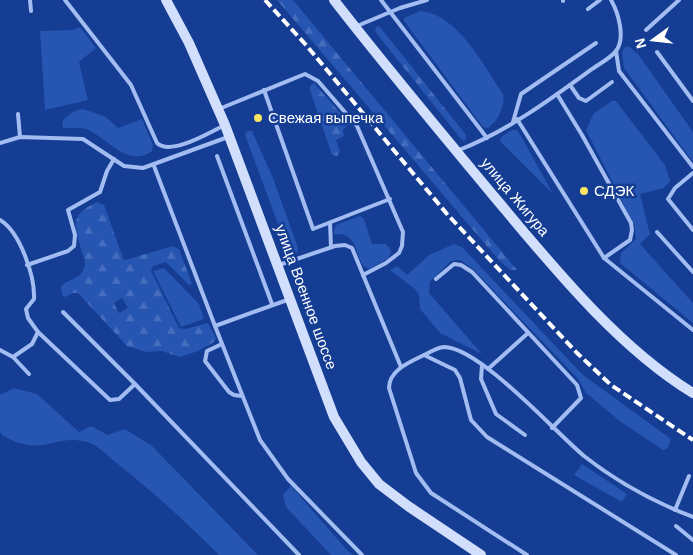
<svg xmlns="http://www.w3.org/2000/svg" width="693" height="555" viewBox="0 0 693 555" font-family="Arial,sans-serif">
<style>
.green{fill:#2655b2}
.forest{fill:url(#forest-firs);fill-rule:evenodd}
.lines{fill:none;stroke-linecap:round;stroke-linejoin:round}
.lane{stroke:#a3bdf2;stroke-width:4}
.secondary{stroke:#d1dffc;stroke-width:10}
.rail{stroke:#fff;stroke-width:4;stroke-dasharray:9 4;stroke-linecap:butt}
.poi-dot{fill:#ffe463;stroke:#143d93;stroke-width:2}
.labels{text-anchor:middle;stroke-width:5;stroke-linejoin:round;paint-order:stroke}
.poi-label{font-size:15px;fill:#fff;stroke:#143d93;text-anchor:start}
.street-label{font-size:15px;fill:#fff;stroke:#143d93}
</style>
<defs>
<pattern id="forest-firs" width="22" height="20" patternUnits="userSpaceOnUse" patternTransform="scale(1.25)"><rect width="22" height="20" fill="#2655b2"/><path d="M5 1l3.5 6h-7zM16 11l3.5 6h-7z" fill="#476ebe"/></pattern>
</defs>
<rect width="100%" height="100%" fill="#143d93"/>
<g class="green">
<path d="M420,11C457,13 484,66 503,94C506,104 497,123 488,128L483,127L404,21V18Z"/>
<polygon points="80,27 96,48 79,62 88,100 45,110 40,31 72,30"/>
<polygon points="628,46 638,54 693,132 693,162 624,68 622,53 624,48"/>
<polygon points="612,101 616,101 665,165 670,181 664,188 640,194 650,234 640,244 693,303 693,323 620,263 621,253 636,239 635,227 586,130 594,113"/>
<path d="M83,109L106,117L118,128L142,119L153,145L152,151C128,169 107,137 86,129C80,127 70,129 63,128L62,122C68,114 73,111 83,109Z"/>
<polygon points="512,130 517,130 521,136 553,194 500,141 501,137"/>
<polygon points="247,131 252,131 273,178 298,248 297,253 291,254 288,251 245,135"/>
<path d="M360,216L364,219L372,244H386L391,250L389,258L369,269C355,265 360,240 344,235C340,233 336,235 333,234L336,225Z"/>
<polygon points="454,244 462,247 583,375 671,439 668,448 663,450 621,422 586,393 578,379 472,268 460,260 451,261 430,282 429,293 482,354 440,333 420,309 419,295 415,289 390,270 397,266 407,275 429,255"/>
<polygon points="164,268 199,304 204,319 181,327 153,271"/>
<path d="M14,388L37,394L79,432L91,426L108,435L125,429L152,446L258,555H219C186,522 151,490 114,461C107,455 98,446 90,443C56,431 43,460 2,435L0,432V395Z"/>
<polygon points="582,464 627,494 622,502 574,475"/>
<polygon points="291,486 347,550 353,555 331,555 286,507 283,495"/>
</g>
<g class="forest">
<polygon points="277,0 293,0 517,270 510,270 498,259"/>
<polygon points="377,26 380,27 466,135 465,141 461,139 377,34 375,30"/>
<polygon points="314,83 349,123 343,130 344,136 336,140 340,152 337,156 332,155 310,90 310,86"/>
<path d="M97,202L104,205L123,258L125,260L173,246L179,249L192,284L189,285L166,262L153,266L151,271L179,328L185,329L208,323L216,338L214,342L198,351L180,357L162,351L146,352L127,346L78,293H73L65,297L62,295L61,287C68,278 80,280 84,268C86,263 84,257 82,252C74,225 69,215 97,202ZM122,298L128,308L119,313L114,303Z"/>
</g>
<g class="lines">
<g class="lane">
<polyline points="30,0 31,11"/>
<path d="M65,0L131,85L157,143C171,156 208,133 223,126"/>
<polyline points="381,0 487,138"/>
<polyline points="563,0 563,1"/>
<polyline points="588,9 600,0"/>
<polyline points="357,26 400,8 427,0"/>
<polyline points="646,30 679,0"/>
<polyline points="616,51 619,71 693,167"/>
<polyline points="657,52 693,101"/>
<polyline points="570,85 579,98 586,101 612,82"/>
<polyline points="264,90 313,229 390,199"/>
<polyline points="557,94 582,135 631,223 632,230 630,240 604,258"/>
<polyline points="219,109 305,74 318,81 357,126 403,232 402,246 399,253 386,263 363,275"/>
<polyline points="18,114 20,137"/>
<polyline points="517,119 604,258 693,330"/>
<polyline points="513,122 521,94 596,43"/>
<polyline points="0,143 20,137 83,139 124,166 143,168 228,137"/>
<path d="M459,150C506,132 551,99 592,69C599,64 611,58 616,51C626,38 618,12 611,0"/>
<polyline points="217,156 272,304"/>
<polyline points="154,166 215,326 290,299"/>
<polyline points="693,173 675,188 668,199 693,230"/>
<path d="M0,220C20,232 35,276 34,299L26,309L28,318L38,332"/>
<polyline points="330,223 331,247"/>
<polyline points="657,232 693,272"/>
<polyline points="27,265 68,251 74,246 75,235 68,210 100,192 107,171 114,159"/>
<polyline points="279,265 335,246 345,245 352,248 401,367"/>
<polyline points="436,279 454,264 461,265 472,272 577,385 581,398 552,428"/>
<polyline points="63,312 135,384"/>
<polyline points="215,326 260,440 288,479 362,555"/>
<polyline points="222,344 207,351 205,361 229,392 234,395 242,396"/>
<polyline points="0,350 13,357 32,344 38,332 110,400 119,399 135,384 299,555"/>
<path d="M424,355C431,352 437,347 445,347C481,349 554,431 584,456C617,482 654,502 693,517"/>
<polyline points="13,357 29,374"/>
<polyline points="482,365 481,379 496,414 525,435"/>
<polyline points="488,369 528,333"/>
<polyline points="675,510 689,476"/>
<polyline points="676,526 693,540"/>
<path d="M527,555L431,493L416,473L389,388C389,370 410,362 424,355L455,370L460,378L471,420L487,437L676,555"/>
</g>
<g class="secondary">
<polyline points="166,0 189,43 225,125 334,417 361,462 379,484 408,506 481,555"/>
<path d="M334,0C385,66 439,130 492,194C550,263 616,346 693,393"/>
</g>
<polyline class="rail" points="265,0 306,45 447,214 577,353 611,385 693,440"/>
</g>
<g class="poi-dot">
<circle cx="258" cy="118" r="5"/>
<circle cx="584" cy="191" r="5"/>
</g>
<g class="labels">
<g class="poi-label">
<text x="268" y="123">Свежая выпечка</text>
<text x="594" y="196">СДЭК</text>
</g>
<g class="street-label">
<text transform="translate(515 197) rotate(50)" y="5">улица Жигура</text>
<text transform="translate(306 297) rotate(70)" y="5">улица Военное шоссе</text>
</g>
</g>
<g transform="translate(653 40) rotate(255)" stroke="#143d93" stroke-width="4" paint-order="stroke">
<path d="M0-4L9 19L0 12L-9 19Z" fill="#ffffff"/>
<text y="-8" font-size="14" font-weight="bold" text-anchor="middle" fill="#ffffff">N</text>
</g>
</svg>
